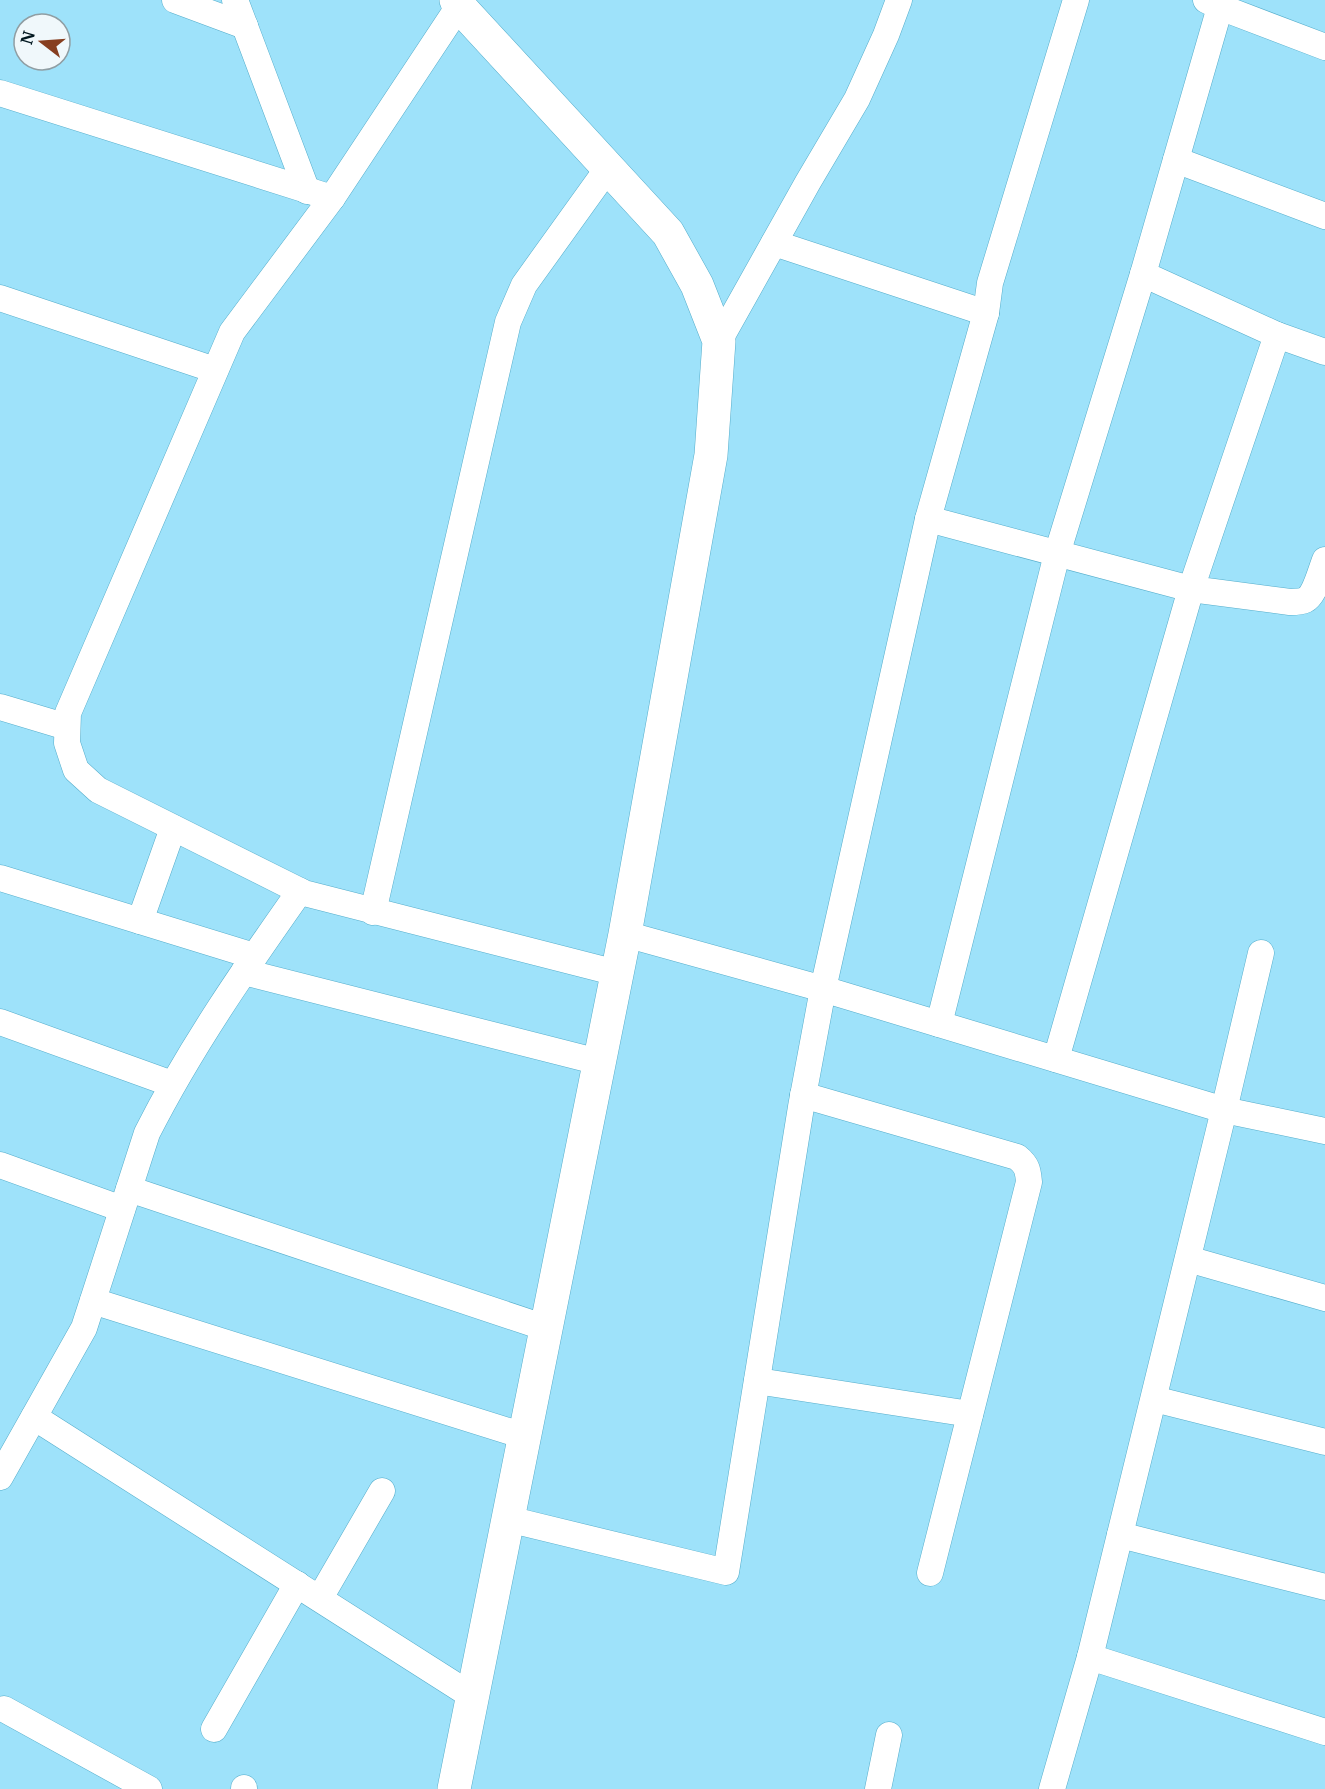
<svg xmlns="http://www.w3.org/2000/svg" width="1325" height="1789" viewBox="0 0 1325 1789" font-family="Merriweather,serif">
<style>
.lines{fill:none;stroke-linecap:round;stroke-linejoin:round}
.street-casing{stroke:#54adcb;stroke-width:27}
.secondary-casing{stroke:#54adcb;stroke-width:34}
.street{stroke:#fff;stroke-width:26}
.secondary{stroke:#fff;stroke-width:33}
</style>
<rect width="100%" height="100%" fill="#9ee2fa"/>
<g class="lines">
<defs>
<g id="street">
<polyline points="175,0 245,26"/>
<polyline points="235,0 307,191"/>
<path d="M1206,0L1220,7L1143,274L1277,335L1191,589L1290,602C1295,602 1301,602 1305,600C1315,595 1321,570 1325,560"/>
<polyline points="1223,0 1220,7 1325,47"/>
<polyline points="459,6 332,198 232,332 68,713 67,743 76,770 98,790 304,893 617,973"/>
<polyline points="0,93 332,198"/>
<polyline points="1176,160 1325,216"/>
<polyline points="774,243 986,313"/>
<polyline points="0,298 215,370"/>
<polyline points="1277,335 1325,352"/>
<polyline points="719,341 808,182 857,99 886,35 899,0"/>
<polyline points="928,519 1191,589 1056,1059"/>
<polyline points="0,707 67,727"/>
<polyline points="0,878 254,956"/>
<polyline points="373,912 508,322 524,285 608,168"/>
<polyline points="140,921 173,828"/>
<polyline points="625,934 823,989 928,519 986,313 990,283 1076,0"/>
<polyline points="1261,953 1224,1110 1090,1657 1325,1732"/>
<polyline points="244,972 599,1062"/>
<polyline points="0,1022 172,1084"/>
<polyline points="939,1024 1057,554 1143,274"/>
<path d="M803,1095L1017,1157C1027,1165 1028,1170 1029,1182L930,1573"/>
<polyline points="0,1165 122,1209"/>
<polyline points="129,1189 546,1328"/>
<polyline points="1188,1259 1325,1298"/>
<polyline points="93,1301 524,1436"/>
<polyline points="757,1381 970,1414"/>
<polyline points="1154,1399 1325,1442"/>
<polyline points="34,1417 472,1696"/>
<path d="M0,1477L84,1328L147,1133C190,1048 245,969 300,891"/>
<polyline points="508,1519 726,1572 801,1107 823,989 1224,1110 1325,1131"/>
<polyline points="1120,1535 1325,1587"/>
<polyline points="320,1598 382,1491"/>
<polyline points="4,1709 149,1789"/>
<polyline points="214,1729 297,1584"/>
<polyline points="244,1789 244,1788"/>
<polyline points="878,1789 889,1735"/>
<polyline points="1052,1789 1090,1657"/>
</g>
<polyline id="secondary" points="454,1789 625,934 711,455 719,341 697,285 668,233 459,6 456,0"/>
</defs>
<use href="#street" class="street-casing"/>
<use href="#secondary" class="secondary-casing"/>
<use href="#street" class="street"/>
<use href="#secondary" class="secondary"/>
</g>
<g transform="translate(42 42) rotate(287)"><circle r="28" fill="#f0f8fb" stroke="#909ea3" stroke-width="1.5"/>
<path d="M0-4.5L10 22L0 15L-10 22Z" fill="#873f20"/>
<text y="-9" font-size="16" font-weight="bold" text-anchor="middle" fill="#00171f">N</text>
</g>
</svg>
